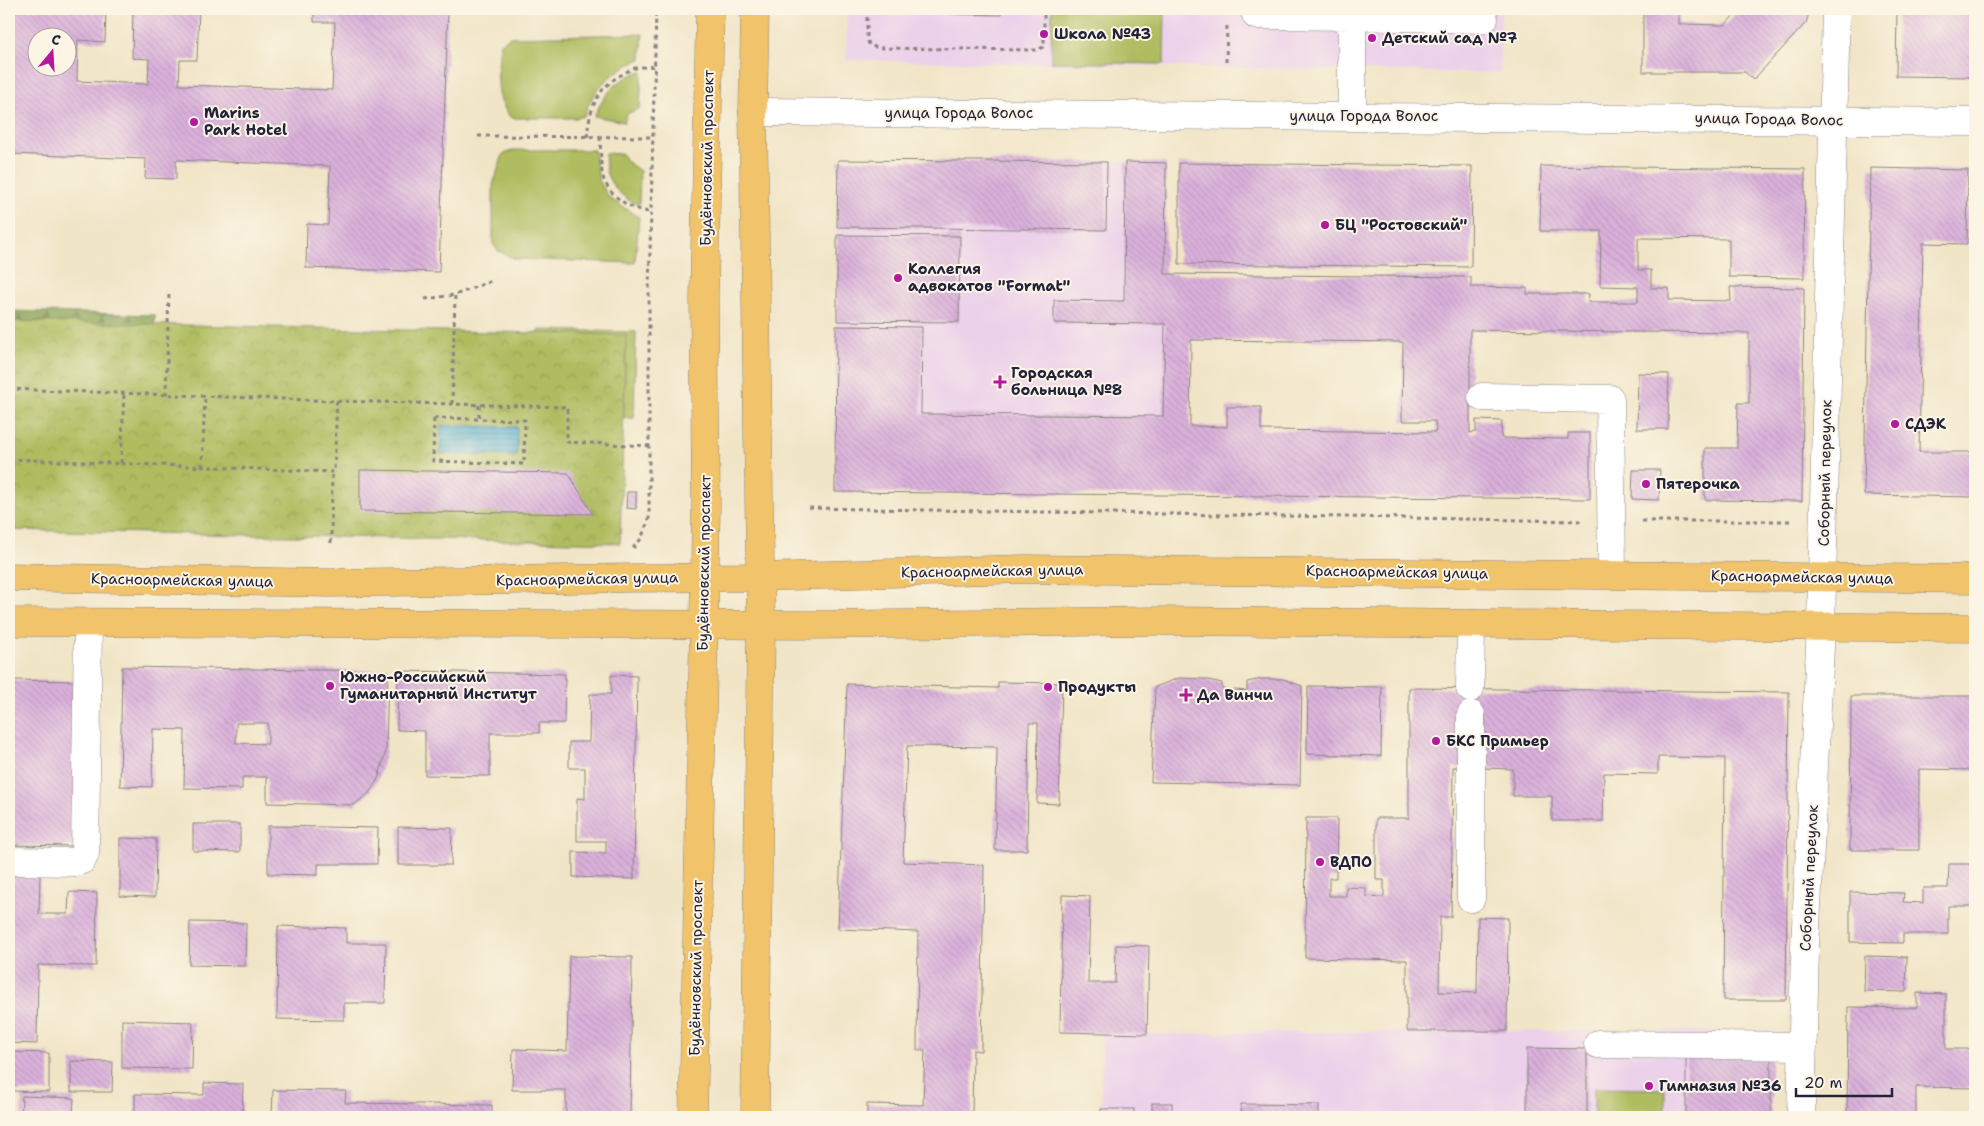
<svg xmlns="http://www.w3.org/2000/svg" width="1984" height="1126" viewBox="0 0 1984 1126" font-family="'Shantell Sans',sans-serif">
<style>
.built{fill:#ecd1ea}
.grass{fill:#afbc5f;stroke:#686f4d}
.forest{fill:url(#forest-firs);stroke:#566348}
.park{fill:url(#park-crowns);stroke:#686f4d}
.water{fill:url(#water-rules);stroke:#386784}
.building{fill:url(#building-back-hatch);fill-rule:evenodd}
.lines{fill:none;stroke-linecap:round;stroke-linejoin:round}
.minor-casing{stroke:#8a8481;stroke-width:29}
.major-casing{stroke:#8a8481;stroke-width:29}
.path{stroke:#8a8481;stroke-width:3;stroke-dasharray:4 4;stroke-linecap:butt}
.minor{stroke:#fff;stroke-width:28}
.major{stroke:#f1c36a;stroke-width:28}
.poi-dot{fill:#b5179e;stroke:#fcf5e5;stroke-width:2}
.labels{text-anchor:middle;stroke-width:4;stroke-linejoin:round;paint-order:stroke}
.poi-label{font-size:15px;font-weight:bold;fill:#22223b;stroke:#fcf5e5;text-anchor:start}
.street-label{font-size:15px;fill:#22223b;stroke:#fcf5e5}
</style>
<defs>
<pattern id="forest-firs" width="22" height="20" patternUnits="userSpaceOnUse" patternTransform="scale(1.25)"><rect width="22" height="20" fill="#8ba456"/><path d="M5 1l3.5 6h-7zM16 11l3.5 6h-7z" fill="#718548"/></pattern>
<pattern id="park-crowns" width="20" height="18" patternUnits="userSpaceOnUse" patternTransform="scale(1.25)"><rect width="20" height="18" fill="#afbc5f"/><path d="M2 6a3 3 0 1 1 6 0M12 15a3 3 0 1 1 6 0" fill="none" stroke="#96a153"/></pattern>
<pattern id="water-rules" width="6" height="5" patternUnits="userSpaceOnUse" patternTransform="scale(1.25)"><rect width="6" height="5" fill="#4faccd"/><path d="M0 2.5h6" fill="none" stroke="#418ca8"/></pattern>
<pattern id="building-back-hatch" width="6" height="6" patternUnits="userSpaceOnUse" patternTransform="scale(1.25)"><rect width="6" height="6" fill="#dab1db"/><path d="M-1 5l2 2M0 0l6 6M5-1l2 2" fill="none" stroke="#bb98bd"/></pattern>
</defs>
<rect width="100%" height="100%" fill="#fcf5e5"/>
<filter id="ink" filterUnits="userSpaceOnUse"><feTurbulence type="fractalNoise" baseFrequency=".02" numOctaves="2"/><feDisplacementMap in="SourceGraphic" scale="10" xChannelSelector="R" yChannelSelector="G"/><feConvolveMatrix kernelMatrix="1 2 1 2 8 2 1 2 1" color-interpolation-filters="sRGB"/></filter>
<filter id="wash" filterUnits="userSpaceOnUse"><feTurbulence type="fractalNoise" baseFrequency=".0096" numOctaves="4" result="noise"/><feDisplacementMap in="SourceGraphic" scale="20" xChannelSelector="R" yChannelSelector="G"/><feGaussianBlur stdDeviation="1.12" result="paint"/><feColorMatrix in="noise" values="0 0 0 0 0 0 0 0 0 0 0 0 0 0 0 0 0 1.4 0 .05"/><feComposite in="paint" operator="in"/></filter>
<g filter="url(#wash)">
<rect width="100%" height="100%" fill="#f1e5c7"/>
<g class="built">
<polygon points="847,9 1501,9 1500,73 846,60"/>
<polygon points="838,160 1125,162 1124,301 1054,300 1054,323 1165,324 1163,495 835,492"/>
<polygon points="1407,1031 1771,1031 1771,1117 1101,1117 1102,1032 1147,1034"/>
</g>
<g class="grass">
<polygon points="1052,9 1165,9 1164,64 1051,62"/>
<path d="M643,34L641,59C614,70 593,88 584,116L576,118H511C493,97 498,70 500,44L510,37Z"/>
<path d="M642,71L640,108L627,114L624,122L594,116C606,92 617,79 642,71Z"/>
<polygon points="515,150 594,150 599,180 609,198 639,217 635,263 516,259 498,251 493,244 493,185 503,154"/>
<path d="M605,153L622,154L626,161L640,171L639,205C625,200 612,188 607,174C605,168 606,160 605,153Z"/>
<polygon points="539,330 636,332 634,418 602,418 539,361"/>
<polygon points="1594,1088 1665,1089 1665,1117 1594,1117"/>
</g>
<polygon class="forest" points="9,311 155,315 154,365 9,378"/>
<polygon class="park" points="9,321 626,335 620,543 9,530"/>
<polygon class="water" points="441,425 517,427 517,456 440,454"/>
<g id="blocks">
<g class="building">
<path d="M20,9H106L105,42L78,40L77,81L148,84L149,59L132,58L133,9H199L197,60H180L179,85L332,90L335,22H314V9H448L439,272L306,268L307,224L328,225L330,166L176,160V179L145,178L146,159L9,154V11H20ZM38,38H68V68H38Z"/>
<polygon points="951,9 1001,9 1001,15 951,14"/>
<polygon points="1643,9 1679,9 1679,24 1725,25 1740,9 1808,9 1808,17 1806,23 1753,80 1745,72 1643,72"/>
<polygon points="1897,9 1973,9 1971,77 1896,76"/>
<polygon points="838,160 1107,162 1106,230 837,227"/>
<path d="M1125,162L1166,163L1165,274L1471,277V287L1527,288V294H1589L1588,302H1638V287L1600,286L1601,231H1540L1541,166L1805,169L1804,278L1729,277V239L1638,238V270H1651V288H1669V300L1731,301L1730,287L1804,288L1802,501L1705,500V448H1737L1738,403H1749V333L1637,332L1470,330V433L1476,432V420L1502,421L1501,438L1568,439V433H1590V499L835,492L836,326L922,327L921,414L1163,416L1165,324L1054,323V300L1124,301ZM1191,340L1403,342L1402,421H1435L1436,432L1261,430V407H1227V427L1190,426Z"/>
<polygon points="1179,163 1472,166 1471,267 1179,264"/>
<polygon points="1870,168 1968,170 1967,244 1923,243 1919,452 1975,452 1975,497 1864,495"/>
<polygon points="837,235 960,236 959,322 837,321"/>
<polygon points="1638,373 1669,374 1668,429 1637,429"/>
<polygon points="360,470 568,473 593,514 360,511"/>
<polygon points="1633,470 1660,470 1659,500 1632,499"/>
<polygon points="627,492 636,492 636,509 626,508"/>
<path d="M122,667L388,671L386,751L378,779L369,793L354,805L267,803V777H242V789L184,788L185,730L153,729L152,787L120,786ZM236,723H268V744L236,743Z"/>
<polygon points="398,671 565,674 564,723 539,723 539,733 490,733 490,776 425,775 425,731 397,730"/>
<polygon points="611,675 637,676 634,879 573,877 573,852 606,853 606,841 577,841 577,798 585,799 585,768 569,768 569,742 589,742 590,694 611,694"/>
<polygon points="1179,678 1204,679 1222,683 1222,689 1247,691 1247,682 1262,679 1283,679 1302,686 1300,785 1151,782 1155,687"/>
<polygon points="9,680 82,681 80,846 9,845"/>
<polygon points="998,682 1062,683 1059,804 1037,803 1038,723 1029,723 1027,850 995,850 997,747 907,746 903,862 984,865 981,1051 973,1050 972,1117 867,1117 867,1104 923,1105 925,1050 917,1050 918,932 838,929 847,684 998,688"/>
<polygon points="1308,686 1382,687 1381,756 1307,754"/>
<polygon points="1409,688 1789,692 1786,1000 1723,1000 1725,758 1658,757 1658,774 1604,773 1603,821 1552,821 1552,796 1513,796 1513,769 1453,767 1451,917 1440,917 1439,992 1477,993 1478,917 1508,918 1507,1031 1407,1031 1407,960 1305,958 1306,818 1337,818 1336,878 1329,878 1329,896 1346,896 1346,887 1366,888 1366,896 1384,897 1384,880 1376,880 1376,818 1409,818"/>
<polygon points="1851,696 1975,696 1975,770 1919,769 1919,850 1850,850"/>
<polygon points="193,824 240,824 240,852 193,851"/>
<polygon points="268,826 378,828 377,864 318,864 318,875 268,874"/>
<polygon points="398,827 452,828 451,865 398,865"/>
<polygon points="120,838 156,839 155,897 120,896"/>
<polygon points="1949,864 1974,864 1973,906 1948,906 1948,934 1903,934 1903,943 1850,942 1850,892 1904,893 1903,902 1923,903 1923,888 1948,888"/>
<polygon points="9,874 40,875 39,914 68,914 69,892 97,893 96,966 38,965 37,1044 9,1043"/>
<polygon points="1062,895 1090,896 1088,983 1115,983 1116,945 1149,946 1147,1034 1060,1032"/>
<polygon points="190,922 246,923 245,966 189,965"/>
<polygon points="278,926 346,928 346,943 386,943 385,1003 344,1003 344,1020 277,1019"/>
<polygon points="569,956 632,957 630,1117 566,1117 566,1090 512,1090 513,1049 567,1051"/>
<polygon points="1865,956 1907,957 1906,992 1864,991"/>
<polygon points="1917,993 1946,994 1946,1049 1975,1049 1975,1088 1916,1087 1916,1117 1847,1117 1848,1007 1917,1008"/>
<polygon points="122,1020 193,1022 192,1069 122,1068"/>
<polygon points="1527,1048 1587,1049 1587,1117 1527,1117"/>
<polygon points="9,1052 49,1053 49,1092 9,1091"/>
<rect x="1686" y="1054" width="85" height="63"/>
<polygon points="71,1061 113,1062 112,1092 71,1092"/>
<polygon points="204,1083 243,1084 242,1117 135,1117 135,1094 204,1095"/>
<polygon points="273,1090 346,1091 345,1103 492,1105 492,1117 272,1117"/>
<polygon points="22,1096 74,1098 73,1117 21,1117"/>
<rect x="1152" y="1103" width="20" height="14"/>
<polygon points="1241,1104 1319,1105 1319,1117 1241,1117"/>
<rect x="1101" y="1109" width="33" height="8"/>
</g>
</g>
</g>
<g filter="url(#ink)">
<use href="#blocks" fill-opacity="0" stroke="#8a8481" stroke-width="1"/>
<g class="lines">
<defs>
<g id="minor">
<polyline points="1256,15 1352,16 1352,116"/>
<polyline points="1352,16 1484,19"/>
<polyline points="753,112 1975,122"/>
<polyline points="1482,397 1610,399 1612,574"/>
<polyline points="1470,688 1471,624"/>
<polyline points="1471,715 1471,898"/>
<polyline points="9,861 75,862 82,860 85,854 88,623"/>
<polyline points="1598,1044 1803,1046"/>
<polyline points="1801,1117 1805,947 1821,626 1836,9"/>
</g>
<g id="major">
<polyline points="755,9 753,112 761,624 755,1117"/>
<polyline points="9,577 329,583 630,578 760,577 1024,569 1975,579"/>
<polyline points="9,622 810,625 1158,621 1975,628"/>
<polyline points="693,1117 704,625 706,504 704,297 710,9"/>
</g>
</defs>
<use href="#minor" class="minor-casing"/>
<use href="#major" class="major-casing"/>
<g class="path">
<polyline points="867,9 867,37 869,45 878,48 1037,50 1043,47 1044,42 1044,9"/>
<polyline points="504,12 504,9"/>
<polyline points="1226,62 1227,24"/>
<polyline points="478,136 653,137"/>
<path d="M587,137C590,109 595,90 621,75C625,73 630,69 635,68C641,67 648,67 654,66"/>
<path d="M600,137C601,150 600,165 603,177C609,197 631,210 651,212"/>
<polyline points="425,299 455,295 494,280"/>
<polyline points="9,389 337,401 334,472 9,459"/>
<polyline points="166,395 169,291"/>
<polyline points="337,401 567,407 567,442 650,446"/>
<polyline points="452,404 455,295"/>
<polyline points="479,405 479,419"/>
<polygon points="434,418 525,420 524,464 433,461"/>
<polyline points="121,463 124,393"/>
<polyline points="202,467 205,396"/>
<polyline points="809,508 1583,521"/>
<polyline points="1642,521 1793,521"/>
<polyline points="331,543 332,471"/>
<polyline points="633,548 641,539 649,519 649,293 656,9"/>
</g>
<use href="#minor" class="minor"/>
<use href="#major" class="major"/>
</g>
</g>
<g class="poi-dot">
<circle cx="1044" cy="34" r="5"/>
<circle cx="1372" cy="38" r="5"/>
<circle cx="194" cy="122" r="5"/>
<circle cx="1325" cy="225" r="5"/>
<circle cx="898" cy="278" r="5"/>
<path d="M997.5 374.5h5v5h5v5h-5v5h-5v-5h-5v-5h5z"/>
<circle cx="1895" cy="424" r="5"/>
<circle cx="1646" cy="484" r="5"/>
<circle cx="330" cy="686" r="5"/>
<circle cx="1048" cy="687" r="5"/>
<path d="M1183.5 687.5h5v5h5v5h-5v5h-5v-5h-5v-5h5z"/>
<circle cx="1436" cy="741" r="5"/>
<circle cx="1320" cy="862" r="5"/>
<circle cx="1649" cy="1086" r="5"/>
</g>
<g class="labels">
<g class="poi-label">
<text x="1054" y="39">Школа №43</text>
<text x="1382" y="43">Детский сад №7</text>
<text x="204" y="118">Marins<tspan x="204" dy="17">Park Hotel</tspan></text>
<text x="1335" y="230">БЦ "Ростовский"</text>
<text x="908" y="274">Коллегия<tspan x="908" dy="17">адвокатов "Format"</tspan></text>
<text x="1011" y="378">Городская<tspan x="1011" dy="17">больница №8</tspan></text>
<text x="1905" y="429">СДЭК</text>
<text x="1656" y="489">Пятерочка</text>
<text x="340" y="682">Южно-Российский<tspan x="340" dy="17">Гуманитарный Институт</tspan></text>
<text x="1058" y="692">Продукты</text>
<text x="1197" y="700">Да Винчи</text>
<text x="1446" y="746">БКС Примьер</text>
<text x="1330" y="867">ВДПО</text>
<text x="1659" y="1091">Гимназия №36</text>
</g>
<g class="street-label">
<text x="959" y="118">улица Города Волос</text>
<text x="1364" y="121">улица Города Волос</text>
<text transform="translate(1769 119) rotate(1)" y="5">улица Города Волос</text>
<text transform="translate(707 158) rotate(-89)" y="5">Будённовский проспект</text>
<text transform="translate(1825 473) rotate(-89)" y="5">Соборный переулок</text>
<text transform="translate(704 563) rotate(-89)" y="5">Будённовский проспект</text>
<text transform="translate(992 571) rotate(-1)" y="5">Красноармейская улица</text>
<text transform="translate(1397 572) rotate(1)" y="5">Красноармейская улица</text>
<text transform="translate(1802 577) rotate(1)" y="5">Красноармейская улица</text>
<text transform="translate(587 579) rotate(-1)" y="5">Красноармейская улица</text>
<text transform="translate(182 580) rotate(1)" y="5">Красноармейская улица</text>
<text transform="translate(1809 878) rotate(-87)" y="5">Соборный переулок</text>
<text transform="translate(696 968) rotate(-89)" y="5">Будённовский проспект</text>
</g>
</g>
<rect width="1984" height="1126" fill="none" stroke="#fcf5e5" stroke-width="30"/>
<g transform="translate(52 52) rotate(18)"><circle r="24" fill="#fcf5e5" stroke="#a5a1a1"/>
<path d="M0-4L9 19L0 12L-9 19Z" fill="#b5179e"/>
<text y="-8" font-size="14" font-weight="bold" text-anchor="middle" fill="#22223b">С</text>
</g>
<path d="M1796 1088v8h96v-8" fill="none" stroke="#22223b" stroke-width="2.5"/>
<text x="1804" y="1088" font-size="15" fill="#22223b" stroke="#fcf5e5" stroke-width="4" paint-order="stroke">20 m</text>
</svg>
